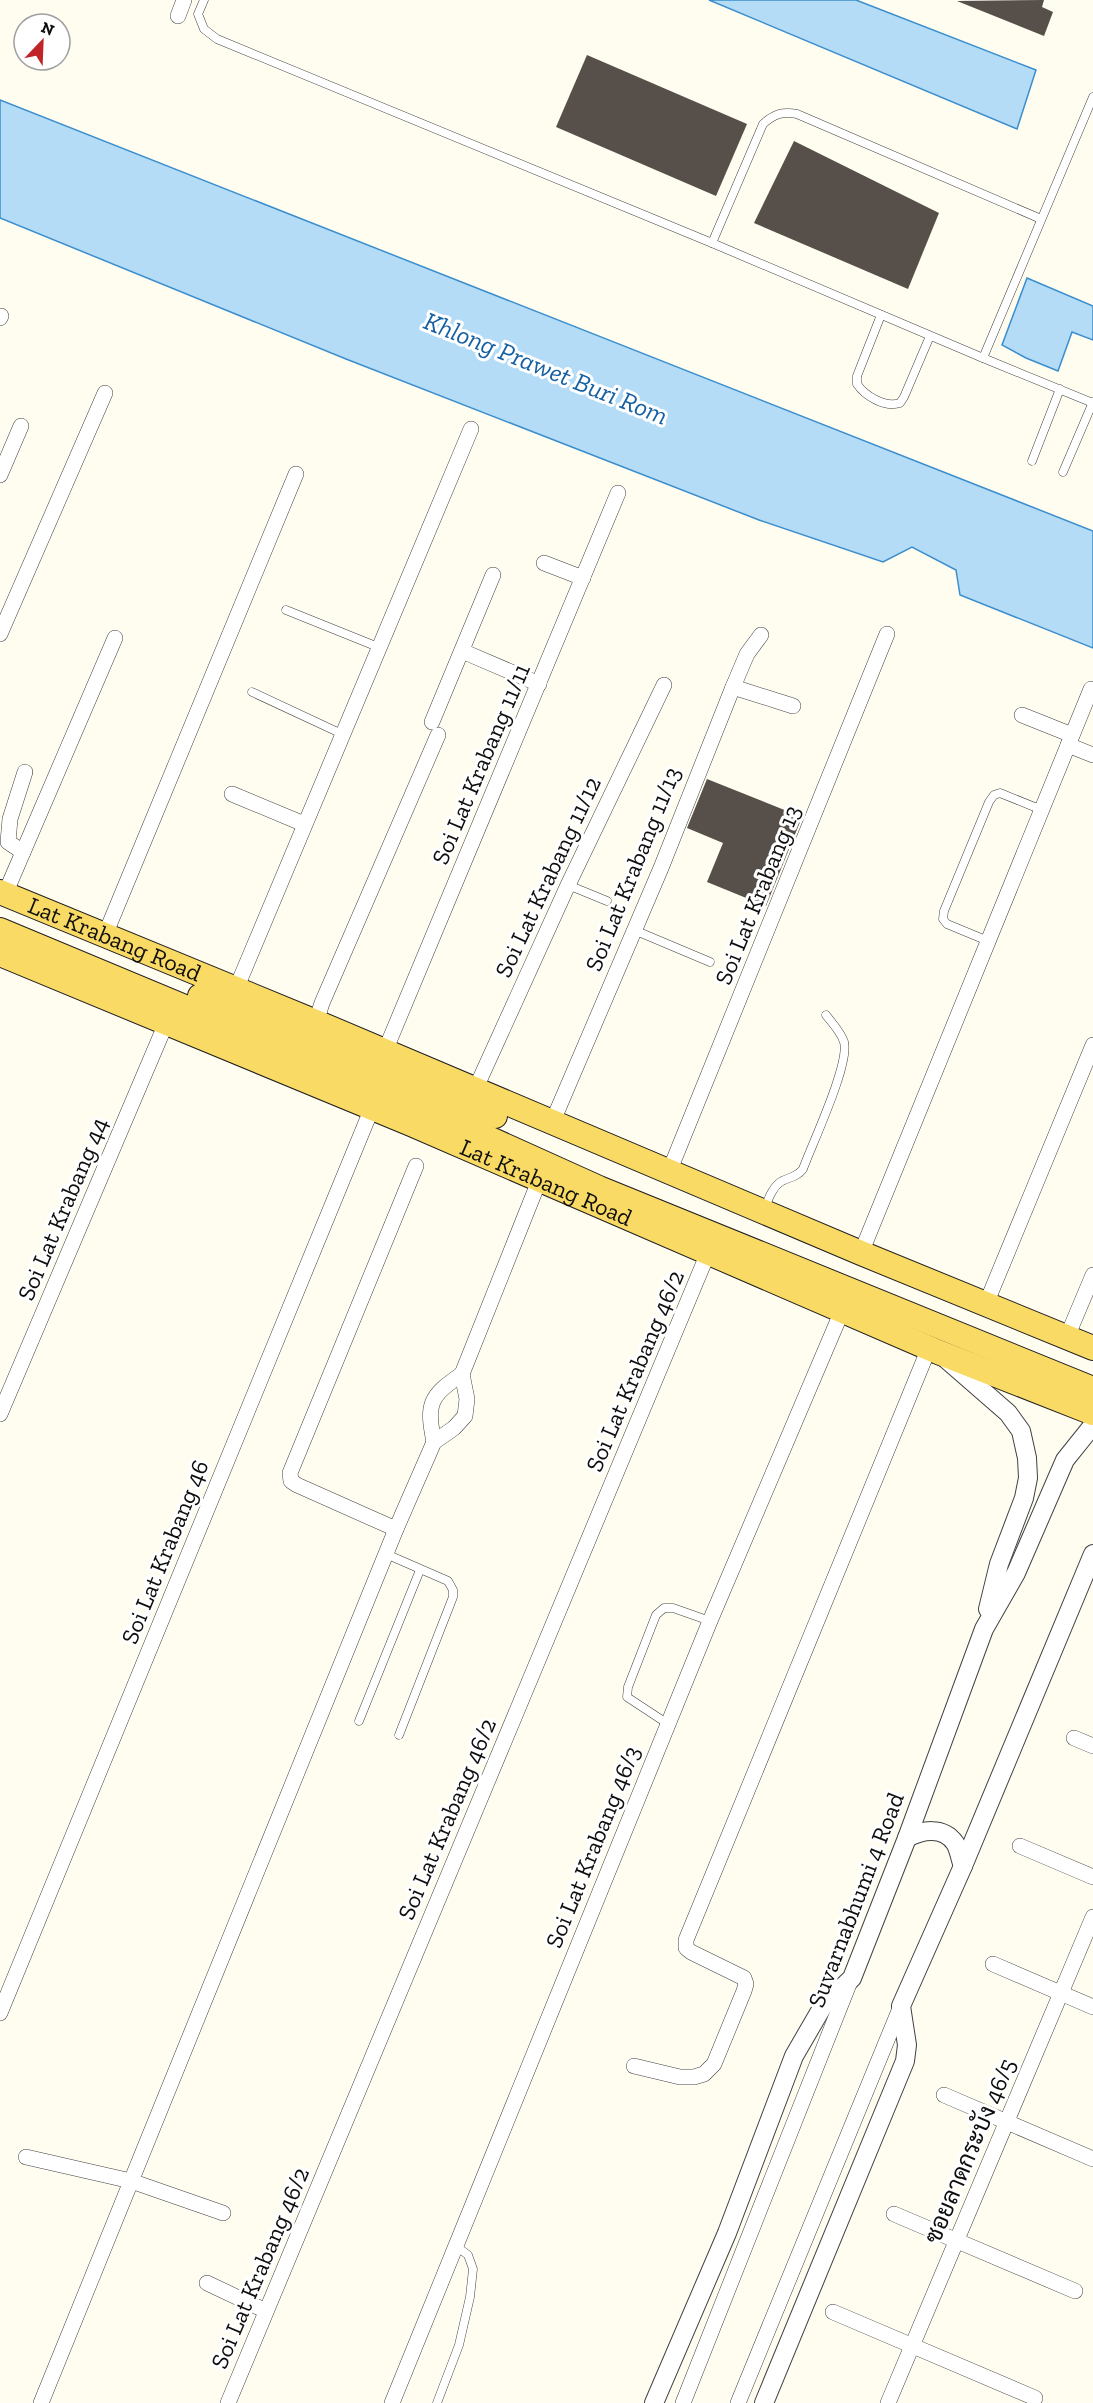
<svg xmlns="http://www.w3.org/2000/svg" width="1093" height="2403" viewBox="0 0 1093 2403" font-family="'Zilla Slab',Sarabun,serif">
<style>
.water{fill:#b4dcf7;stroke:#3a8ece;stroke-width:1.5}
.building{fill:#57504a}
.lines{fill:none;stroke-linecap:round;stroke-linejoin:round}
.service-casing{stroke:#414141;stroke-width:9}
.minor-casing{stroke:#414141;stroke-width:16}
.tertiary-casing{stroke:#414141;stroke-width:20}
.primary-casing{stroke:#1f1f1f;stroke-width:26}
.service{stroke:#fff;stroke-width:8}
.minor{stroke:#fff;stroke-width:15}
.tertiary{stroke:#fff;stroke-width:18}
.primary{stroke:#f9da65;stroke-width:24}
.labels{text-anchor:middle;stroke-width:6;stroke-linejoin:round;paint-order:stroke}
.street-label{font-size:24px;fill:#0e0e0e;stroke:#fff}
.water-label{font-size:26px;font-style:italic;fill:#1660a2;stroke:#fff}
</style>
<rect width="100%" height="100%" fill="#fffcf0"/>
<g class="water">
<polygon points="709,0 856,0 1036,70 1017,129"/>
<polygon points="0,100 1093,531 1093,648 960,595 956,570 912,547 883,562 759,520 346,359 0,218"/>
<polygon points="1027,278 1093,306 1093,340 1072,332 1058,371 1026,358 1002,345"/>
</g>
<g class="building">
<polygon points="1044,0 1042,7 1053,12 1044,36 957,1"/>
<polygon points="587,55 747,124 716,196 556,127"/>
<polygon points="794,141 939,213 908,289 754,223"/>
<polygon points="707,779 802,817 766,906 707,882 723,843 687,828"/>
</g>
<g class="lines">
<defs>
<g id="service">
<polyline points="204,0 198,14 204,29 217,39 712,243 983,358 1093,403"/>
<path d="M712,243L763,124C774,114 783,111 797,114L1041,219"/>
<path d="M881,315L857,376V384C865,396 885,408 900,403L904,397L930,336"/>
<polyline points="983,358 1093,97"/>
<polyline points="1032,461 1060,389"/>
<polyline points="1063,472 1093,402"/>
<polyline points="286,610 378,647"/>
<polyline points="252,692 342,734"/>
<polyline points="568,885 607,901"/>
<polyline points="634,930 710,962"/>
<polyline points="988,941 947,924 943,919 944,911 989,802 994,795 1000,793 1042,810"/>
<path d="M764,1210C768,1200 772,1187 782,1181C790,1177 797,1177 803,1169C812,1144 850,1064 844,1042C841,1032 832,1023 826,1015"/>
<polyline points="386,1554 448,1581 453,1590 453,1597 399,1735"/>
<polyline points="359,1721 420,1570"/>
<polyline points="668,1724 627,1697 628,1687 656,1615 664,1608 673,1608 710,1621"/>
<polyline points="437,2403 459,2345 470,2297 473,2269 468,2255 456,2246"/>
</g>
<g id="minor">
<polyline points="178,16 184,0"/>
<polyline points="0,318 1,316"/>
<polyline points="0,475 21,426"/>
<polyline points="544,563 583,578"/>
<polyline points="0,634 105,393"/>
<polyline points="462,651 539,684"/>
<polyline points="733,687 793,706"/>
<polyline points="1022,715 1072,735"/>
<polyline points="432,722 493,575"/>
<polyline points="1068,745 1093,755"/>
<polyline points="232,794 304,824"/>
<polyline points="23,852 8,842 10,819 25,772"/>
<polyline points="5,894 115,638"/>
<polyline points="105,935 296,474"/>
<polyline points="236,989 471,429"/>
<polyline points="316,1022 322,1003 438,735"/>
<polyline points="385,1051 618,493"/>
<polyline points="475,1090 568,885 664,685"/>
<polyline points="552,1123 661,868 733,687 747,654 761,635"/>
<polyline points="669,1172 887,634"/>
<polyline points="861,1253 1091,689"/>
<polyline points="986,1304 1093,1045"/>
<polyline points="1067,1337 1093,1275"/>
<polyline points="462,1374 539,1181"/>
<polyline points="0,1414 167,1021"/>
<path d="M434,1442C426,1403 430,1396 462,1374"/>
<polyline points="396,1529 297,1485 291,1481 290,1473 416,1166"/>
<polyline points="1074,1738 1093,1746"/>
<polyline points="1020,1846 1093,1877"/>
<polyline points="993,1964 1093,2007"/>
<polyline points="0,2013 372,1108"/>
<polyline points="634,2066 680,2077 694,2077 704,2074 714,2064 744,1991 746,1984 744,1978 691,1952 686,1948 686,1940 929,1348"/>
<polyline points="944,2095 1093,2159"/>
<polyline points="26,2157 131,2181 223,2213"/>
<polyline points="894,2214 1075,2291"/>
<polyline points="207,2283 266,2311"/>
<polyline points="833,2312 1035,2398"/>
<polyline points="41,2403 396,1529 434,1442 454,1428 465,1416 467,1399 462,1374"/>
<polyline points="228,2403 708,1253"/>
<polyline points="392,2403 710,1621 842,1311"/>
<polyline points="683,2403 851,1979"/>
<polyline points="738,2403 901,2006"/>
<polyline points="888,2403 1093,1917"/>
</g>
<g id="tertiary">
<polyline points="946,1359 1008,1413 1021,1431 1027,1458 1028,1478 1024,1498 999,1564 988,1609"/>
<path d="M907,1838C922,1830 943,1826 955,1843C959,1849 960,1859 963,1866"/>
<polyline points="654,2403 727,2233 794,2056 823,2006 852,1978 907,1838 984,1629 1016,1573 1065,1460 1093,1425"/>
<polyline points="764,2403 905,2061 907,2045 901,2006 963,1866 1093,1554"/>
</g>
<g id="primary">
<path id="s1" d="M0,892L316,1022L861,1253L1093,1348"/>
<polyline points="0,930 362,1081 599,1188 1093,1389"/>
<path id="s2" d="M0,954L411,1124L938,1352L1093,1413"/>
<polyline points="200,996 495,1116"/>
</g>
</defs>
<use href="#service" class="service-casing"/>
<use href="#minor" class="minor-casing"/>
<use href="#tertiary" class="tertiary-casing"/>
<use href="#primary" class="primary-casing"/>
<use href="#service" class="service"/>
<use href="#minor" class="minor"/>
<use href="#tertiary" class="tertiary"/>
<use href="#primary" class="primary"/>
</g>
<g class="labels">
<g class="street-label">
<text transform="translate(481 764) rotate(-67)" y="8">Soi Lat Krabang 11/11</text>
<text transform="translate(633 869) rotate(-68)" y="8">Soi Lat Krabang 11/13</text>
<text transform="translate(548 877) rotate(-65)" y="8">Soi Lat Krabang 11/12</text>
<text transform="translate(758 895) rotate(-68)" y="8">Soi Lat Krabang 13</text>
<text dy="8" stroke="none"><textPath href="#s1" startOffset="124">Lat Krabang Road</textPath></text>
<text dy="8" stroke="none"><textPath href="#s2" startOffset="592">Lat Krabang Road</textPath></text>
<text transform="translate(63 1209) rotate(-67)" y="8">Soi Lat Krabang 44</text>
<text transform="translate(635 1371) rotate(-67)" y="8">Soi Lat Krabang 46/2</text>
<text transform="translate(165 1552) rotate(-68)" y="8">Soi Lat Krabang 46</text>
<text transform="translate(447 1819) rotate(-67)" y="8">Soi Lat Krabang 46/2</text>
<text transform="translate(593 1847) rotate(-68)" y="8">Soi Lat Krabang 46/3</text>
<text transform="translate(856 1900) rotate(-69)" y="8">Suvarnabhumi 4 Road</text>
<text transform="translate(970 2151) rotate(-67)" y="8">ซอยลาดกระบัง 46/5</text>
<text transform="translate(260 2268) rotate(-67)" y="8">Soi Lat Krabang 46/2</text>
</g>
<g class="water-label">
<text transform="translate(546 368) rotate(22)" y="9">Khlong Prawet Buri Rom</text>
</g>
</g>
<g transform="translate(42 42) rotate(23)"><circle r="28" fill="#ffffff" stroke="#9f9f9f" stroke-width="1.5"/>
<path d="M0-4.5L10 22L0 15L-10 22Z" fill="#c02527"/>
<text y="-9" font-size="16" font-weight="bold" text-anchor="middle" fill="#0e0e0e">N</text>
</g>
</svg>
